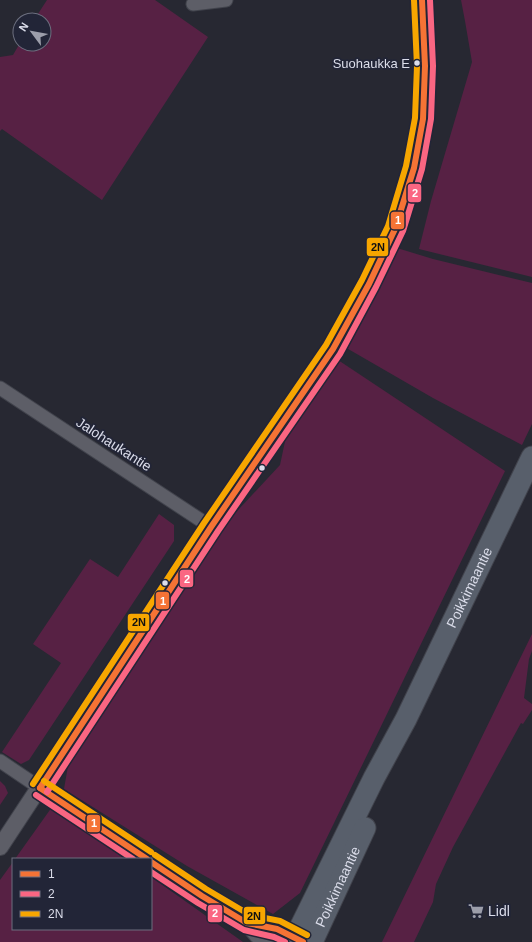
<svg xmlns="http://www.w3.org/2000/svg" width="532" height="942" viewBox="0 0 532 942" font-family="Arial,sans-serif">
<style>
.green{fill:#572144}
.lines{fill:none;stroke-linecap:round;stroke-linejoin:round}
.minor-casing{stroke:#41434c;stroke-width:15}
.tertiary-casing{stroke:#41434c;stroke-width:18}
.primary-casing{stroke:#41434c;stroke-width:23}
.minor{stroke:#5d5e67;stroke-width:13}
.tertiary{stroke:#5d5e67;stroke-width:16}
.primary{stroke:#585f6b;stroke-width:21}
.bus-1-casing{stroke:#222537;stroke-width:9}
.bus-2-casing{stroke:#222537;stroke-width:9}
.bus-3-casing{stroke:#222537;stroke-width:9}
.bus-1{stroke:#f57335;stroke-width:6}
.bus-2{stroke:#fa6682;stroke-width:6}
.bus-3{stroke:#f7a600;stroke-width:6}
.bus-dot{fill:#dbddea;stroke:#222537;stroke-width:1.5}
.labels{text-anchor:middle;stroke-width:3.5;stroke-linejoin:round;paint-order:stroke}
.bus-label{font-size:13px;fill:#dbddea;stroke:#222537;text-anchor:end}
.street-label{font-size:14px;fill:#dbddea;stroke:#222537}
.poi-label{font-size:14px;fill:#dbddea;stroke:#222537;text-anchor:start}
.line-badge{stroke:#222537;stroke-width:1.5}
.badge-label{font-size:11px;text-anchor:middle;font-weight:bold;fill:#fff}
.pale-badge-label{font-size:11px;text-anchor:middle;font-weight:bold;fill:#111}
</style>
<rect width="100%" height="100%" fill="#272832"/>
<g class="green">
<polygon points="47,0 155,0 208,37 102,200 2,129 0,131 0,57 13,55 20,43 20,44 44,44 44,20 34,20"/>
<polygon points="461,0 532,0 532,277 419,249 431,201 472,62 465,21"/>
<polygon points="397,248 433,259 532,283 532,424 522,445 433,398 343,346 379,290"/>
<polygon points="335,358 505,471 300,893 273,914 187,866 64,789 68,766 225,524 280,465 287,432"/>
<polygon points="159,514 174,525 174,541 29,760 21,764 2,752 61,663 33,644 90,559 118,577"/>
<polygon points="532,634 532,651 529,659 524,698 532,704 532,710 523,724 521,723 453,847 436,884 433,902 414,942 382,942"/>
<polygon points="0,781 5,786 8,793 0,805"/>
<polygon points="52,807 52,808 125,859 15,859"/>
<polygon points="13,862 13,929 151,929 151,877 243,942 0,942 0,880"/>
</g>
<g class="lines">
<defs>
<g id="minor">
<polyline points="193,4 226,0"/>
<polyline points="0,388 211,527"/>
<polyline points="0,761 40,788"/>
</g>
<g id="tertiary">
<polyline points="40,788 147,859"/>
<polyline points="0,847 211,527 333,349 369,284 395,229 414,168 423,119 425,66 422,0"/>
<polyline points="151,862 202,896 247,923 257,935 266,942"/>
<path d="M247,923C269,926 284,932 303,942"/>
</g>
<g id="primary">
<path id="s1" d="M293,942L374,778L406,719L532,457"/>
<path id="s2" d="M312,942L365,828"/>
</g>
</defs>
<use href="#minor" class="minor-casing"/>
<use href="#tertiary" class="tertiary-casing"/>
<use href="#primary" class="primary-casing"/>
<use href="#minor" class="minor"/>
<use href="#tertiary" class="tertiary"/>
<use href="#primary" class="primary"/>
<defs>
<g id="bus-1">
<polyline points="40,788 211,527 333,349 369,284 395,229 414,168 423,119 425,66 422,0"/>
<polyline points="40,788 147,859"/>
<polyline points="151,862 202,896 247,923 277,929 303,942"/>
</g>
<g id="bus-2">
<polyline points="47,792 218,531 340,354 376,287 403,231 422,169 431,119 433,66 430,0"/>
<polyline points="36,795 133,859"/>
<polyline points="151,872 198,903 244,930 274,937 285,942"/>
</g>
<g id="bus-3">
<polyline points="44,781 151,852"/>
<polyline points="33,784 204,523 326,345 362,280 388,226 406,166 415,118 417,66 414,0"/>
<polyline points="155,855 206,889 250,915 280,921 307,935"/>
</g>
</defs>
<use href="#bus-1" class="bus-1-casing"/>
<use href="#bus-2" class="bus-2-casing"/>
<use href="#bus-3" class="bus-3-casing"/>
<use href="#bus-1" class="bus-1"/>
<use href="#bus-2" class="bus-2"/>
<use href="#bus-3" class="bus-3"/>
</g>
<defs>
<symbol id="supermarket-bare" viewBox="-9 -9 18 18"><path d="M-6-5.5h2.5l.6 2H6L4.5 2H-2.5L-4.4-4H-6ZM-1.5 3.2a1.3 1.3 0 1 0 .1 0ZM3 3.2a1.3 1.3 0 1 0 .1 0Z" fill="#9c9eaa" stroke="#222537" stroke-width="2.5" paint-order="stroke"/></symbol>
</defs>
<g fill-rule="evenodd">
<use href="#supermarket-bare" x="465" y="900" width="22" height="22"/>
</g>
<g class="bus-dot">
<circle cx="417" cy="63" r="3.5"/>
<circle cx="262" cy="468" r="3.5"/>
<circle cx="165" cy="583" r="3.5"/>
</g>
<g class="labels">
<g class="bus-label">
<text x="410" y="68">Suohaukka E</text>
</g>
<g class="street-label">
<text transform="translate(114 444) rotate(33)" y="5">Jalohaukantie</text>
<text dy="5" stroke="none"><textPath href="#s1" startOffset="396">Poikkimaantie</textPath></text>
<text dy="5" stroke="none"><textPath href="#s2" startOffset="61">Poikkimaantie</textPath></text>
</g>
<g class="poi-label">
<text x="488" y="916">Lidl</text>
</g>
</g>
<g class="line-badge">
<rect x="407" y="183" width="15" height="20" rx="4" fill="#fa6682"/>
<rect x="390" y="211" width="15" height="19" rx="4" fill="#f57335"/>
<rect x="366" y="237" width="23" height="20" rx="4" fill="#f7a600"/>
<rect x="179" y="569" width="15" height="19" rx="4" fill="#fa6682"/>
<rect x="155" y="591" width="15" height="19" rx="4" fill="#f57335"/>
<rect x="127" y="613" width="23" height="19" rx="4" fill="#f7a600"/>
<rect x="86" y="814" width="15" height="19" rx="4" fill="#f57335"/>
<rect x="207" y="904" width="16" height="19" rx="4" fill="#fa6682"/>
<rect x="243" y="906" width="23" height="19" rx="4" fill="#f7a600"/>
</g>
<g class="badge-label">
<text x="415" y="197">2</text>
<text x="398" y="224">1</text>
<text x="187" y="583">2</text>
<text x="163" y="605">1</text>
<text x="94" y="827">1</text>
<text x="215" y="917">2</text>
</g>
<g class="pale-badge-label">
<text x="378" y="251">2N</text>
<text x="139" y="626">2N</text>
<text x="254" y="920">2N</text>
</g>
<rect x="12" y="858" width="140" height="72" fill="#222537" stroke="#6c6f7f"/>
<rect x="20" y="871" width="20" height="6" fill="#f57335" stroke="#6c6f7f"/>
<text x="48" y="878" font-size="12" fill="#dbddea">1</text>
<rect x="20" y="891" width="20" height="6" fill="#fa6682" stroke="#6c6f7f"/>
<text x="48" y="898" font-size="12" fill="#dbddea">2</text>
<rect x="20" y="911" width="20" height="6" fill="#f7a600" stroke="#6c6f7f"/>
<text x="48" y="918" font-size="12" fill="#dbddea">2N</text>
<g transform="translate(32 32) rotate(302)"><circle r="19" fill="#222537" stroke="#6c6f7f"/>
<path d="M0-3L7 15L0 10L-7 15Z" fill="#9c9eaa"/>
<text y="-6" font-size="11" font-weight="bold" text-anchor="middle" fill="#dbddea">N</text>
</g>
</svg>
